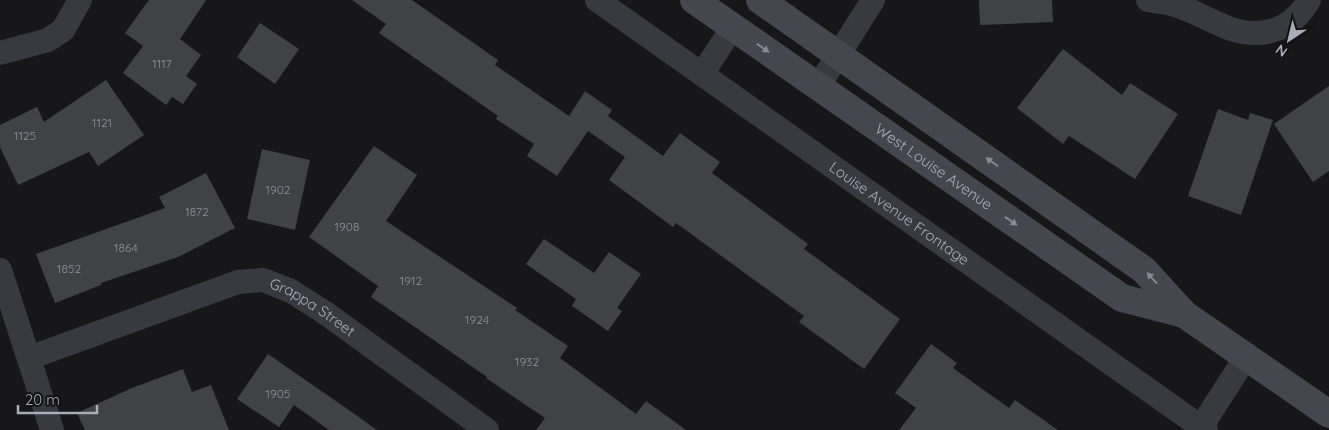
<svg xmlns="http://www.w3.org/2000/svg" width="1329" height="430" viewBox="0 0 1329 430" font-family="Quicksand,sans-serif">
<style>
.building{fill:#414246}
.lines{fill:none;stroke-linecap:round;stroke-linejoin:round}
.minor{stroke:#393a40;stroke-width:24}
.secondary{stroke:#45474f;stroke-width:28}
.oneway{fill:#858995}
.labels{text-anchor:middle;stroke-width:5;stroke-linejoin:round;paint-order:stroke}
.number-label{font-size:12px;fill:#8e929d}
.street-label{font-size:15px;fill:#a8adba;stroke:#121214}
</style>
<rect width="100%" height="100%" fill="#171719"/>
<g class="building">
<polygon points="149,0 206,0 180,39 201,55 186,76 197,84 183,104 172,97 166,105 123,73 143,46 125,33"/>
<polygon points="352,0 412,0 498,60 495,65 569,116 585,91 612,110 608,116 663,156 680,133 720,162 712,173 808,244 804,249 900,319 864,369 799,322 804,316 676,223 673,227 609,180 625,157 588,131 557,176 527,156 534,144 496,119 498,116 379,33 386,24"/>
<polygon points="979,0 1052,0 1053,22 980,25"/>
<polygon points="260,23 299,49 275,84 237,57"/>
<polygon points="1063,49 1122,95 1130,83 1178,114 1135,179 1069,136 1063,144 1017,108"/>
<polygon points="106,80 144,135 98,166 89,152 18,185 0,147 0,125 37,107 44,122"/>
<polygon points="1329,86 1329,171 1313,182 1274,124"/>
<polygon points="1218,109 1248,120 1250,113 1273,120 1241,215 1188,196"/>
<polygon points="374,146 417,175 386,221 517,308 515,310 568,346 560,358 636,414 646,401 686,430 536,430 545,418 486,378 487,377 441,345 371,297 378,286 309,237"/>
<polygon points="262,149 310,160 295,230 247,219"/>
<polygon points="206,173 235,228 178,257 101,283 101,285 55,303 36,254 165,208 159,197"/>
<polygon points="544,239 594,273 609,252 641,274 617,308 622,311 608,331 572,306 576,299 526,264"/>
<polygon points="931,344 957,363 953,368 1009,408 1015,400 1058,430 899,430 916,408 895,393"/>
<polygon points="268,354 346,408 377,430 329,430 294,405 279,427 237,399"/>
<polygon points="183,369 192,392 211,385 229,430 85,430 77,413 132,388"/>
</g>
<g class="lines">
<g class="minor">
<path id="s1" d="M597,0L1201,427"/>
<path d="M1148,0C1158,2 1168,2 1178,6C1197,12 1215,24 1234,30C1266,39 1293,28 1309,0"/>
<polyline points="0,53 48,40 63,30 80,0"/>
<polyline points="702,74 733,27"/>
<polyline points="818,87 873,0"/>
<polyline points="0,270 52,430"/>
<path id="s2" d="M29,358L238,282L263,280L291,291L324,312L487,430"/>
<polyline points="1206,430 1201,427 1246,357"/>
</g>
<g class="secondary">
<path id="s3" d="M694,0L1122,298L1184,314"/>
<polyline points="760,0 1144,270 1184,314 1329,414"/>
</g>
</g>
<defs><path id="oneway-solid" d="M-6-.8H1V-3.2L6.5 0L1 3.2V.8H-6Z" transform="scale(1.25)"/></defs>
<g class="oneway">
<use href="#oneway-solid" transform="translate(763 48) rotate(35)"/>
<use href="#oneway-solid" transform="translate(992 162) rotate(-145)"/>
<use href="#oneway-solid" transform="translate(1011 221) rotate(35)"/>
<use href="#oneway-solid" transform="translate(1152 278) rotate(-132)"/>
</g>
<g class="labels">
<g class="number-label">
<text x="162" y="68">1117</text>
<text x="102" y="127">1121</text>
<text x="25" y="140">1125</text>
<text x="278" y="194">1902</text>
<text x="197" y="216">1872</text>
<text x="347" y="231">1908</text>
<text x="126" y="252">1864</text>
<text x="69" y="273">1852</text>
<text x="411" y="285">1912</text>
<text x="477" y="324">1924</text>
<text x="527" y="366">1932</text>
<text x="278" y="398">1905</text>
</g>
<g class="street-label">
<text dy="5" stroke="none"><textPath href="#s3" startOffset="292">West Louise Avenue</textPath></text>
<text dy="5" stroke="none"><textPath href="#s1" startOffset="370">Louise Avenue Frontage</textPath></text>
<text dy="5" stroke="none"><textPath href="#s2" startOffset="304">Grappa Street</textPath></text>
</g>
</g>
<g transform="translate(1289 40) rotate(215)" stroke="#121214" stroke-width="4" paint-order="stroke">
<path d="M0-4L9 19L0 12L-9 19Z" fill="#a8adba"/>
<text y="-8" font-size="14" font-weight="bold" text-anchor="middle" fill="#a8adba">N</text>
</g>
<path d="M18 405v8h79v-8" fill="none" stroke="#a8adba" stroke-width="2.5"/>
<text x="25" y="405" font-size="15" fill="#a8adba" stroke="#121214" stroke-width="4" paint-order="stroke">20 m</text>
</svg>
